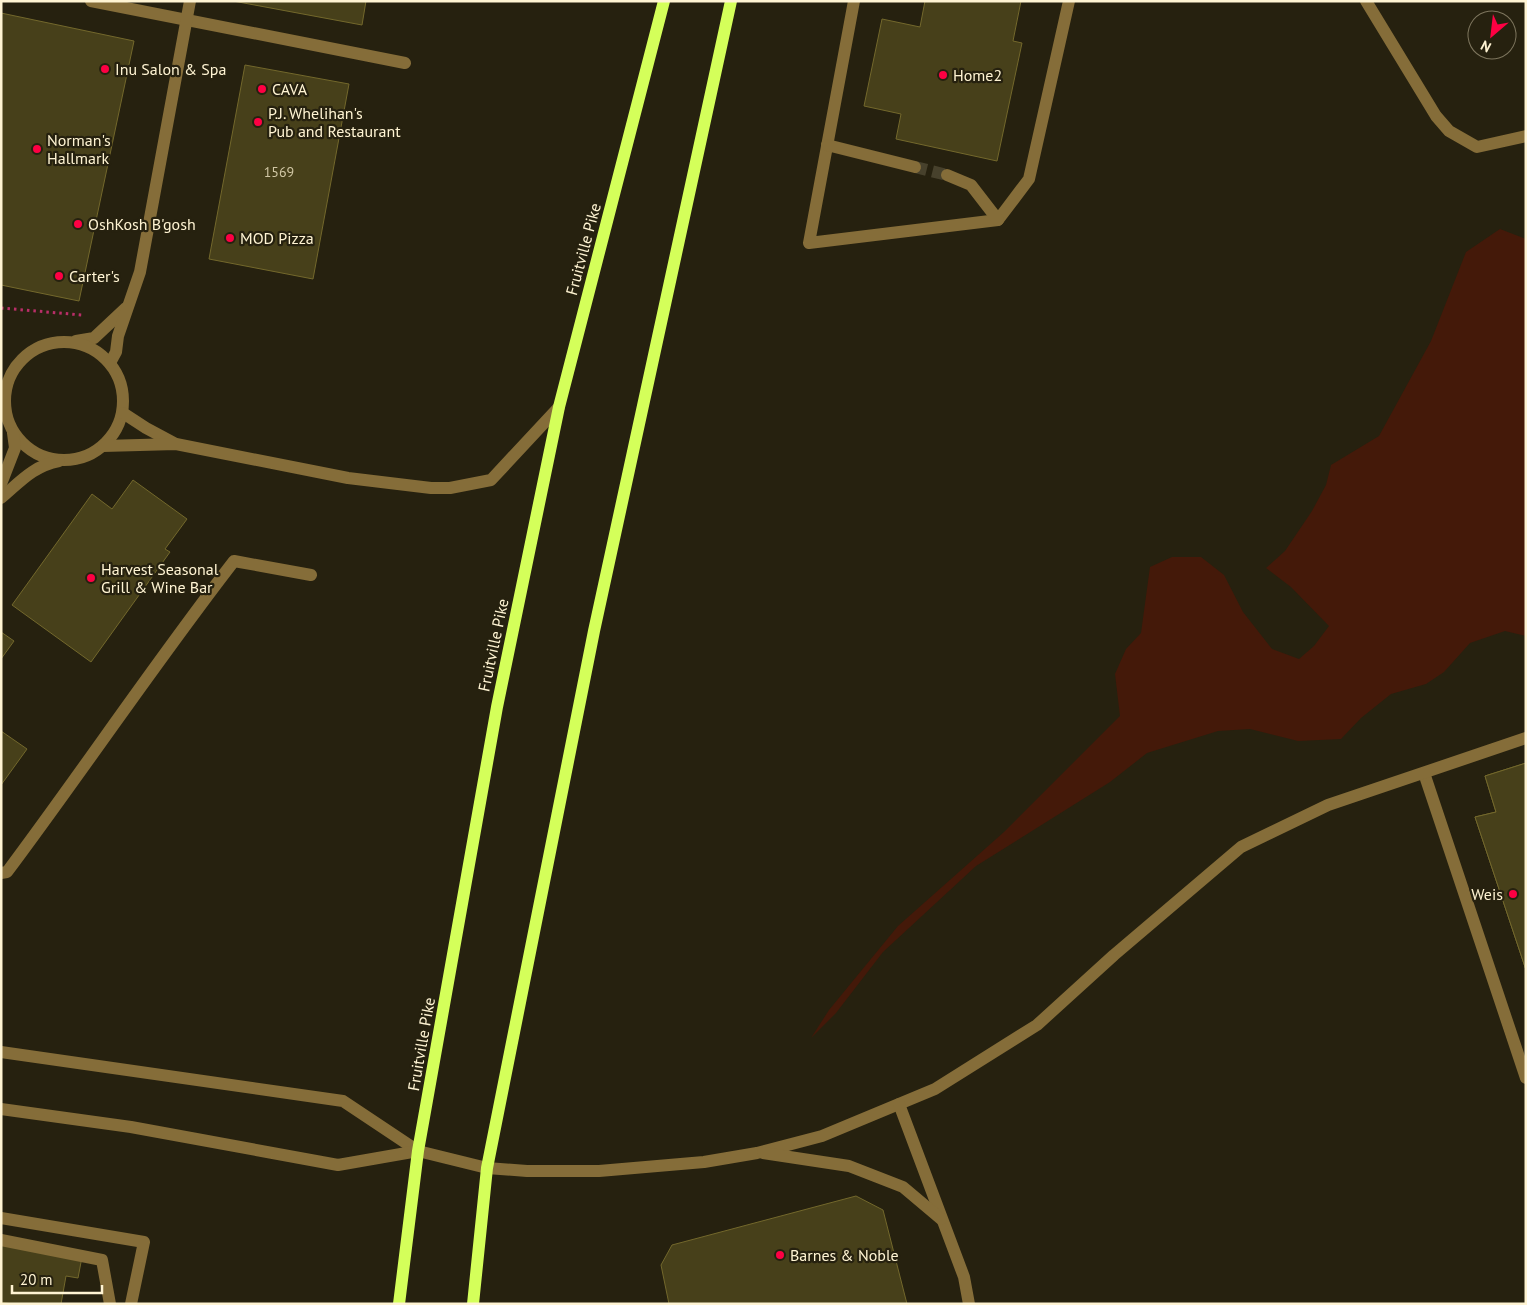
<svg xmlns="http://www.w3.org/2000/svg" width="1527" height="1305" viewBox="0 0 1527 1305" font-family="'PT Sans',sans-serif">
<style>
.water{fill:#441909}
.building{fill:#47401a;stroke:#73682c}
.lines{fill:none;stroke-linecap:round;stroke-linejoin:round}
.minor-tunnel{stroke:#47412c;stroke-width:12;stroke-dasharray:12 6;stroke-linecap:butt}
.path{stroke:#b92e68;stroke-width:3;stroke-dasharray:2.5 4;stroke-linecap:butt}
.minor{stroke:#856d39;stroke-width:12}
.major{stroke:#d4ff5a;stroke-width:12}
.poi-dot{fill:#fe0043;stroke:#26210f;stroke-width:2}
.labels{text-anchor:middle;stroke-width:4.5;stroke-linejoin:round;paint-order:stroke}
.number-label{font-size:14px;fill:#d1c7a5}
.poi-label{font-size:16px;fill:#fff4d3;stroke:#26210f;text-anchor:start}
.street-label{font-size:16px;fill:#fff4d3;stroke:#26210f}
</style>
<rect width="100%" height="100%" fill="#26210f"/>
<polygon class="water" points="1500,229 1526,239 1526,636 1505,631 1470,643 1444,672 1426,684 1391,694 1361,718 1341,739 1298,741 1250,729 1218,731 1147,753 1110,782 976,866 883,952 836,1013 811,1038 829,1010 898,926 1004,832 1120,716 1115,674 1126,649 1141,633 1150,567 1172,557 1201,557 1224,575 1243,612 1272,649 1299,659 1314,646 1329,626 1291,587 1266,568 1285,551 1312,511 1326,485 1331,465 1379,436 1431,341 1466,252"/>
<g class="building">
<polygon points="233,1 366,1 362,25"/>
<polygon points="925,1 1021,1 1013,41 1022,43 997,161 896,139 901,114 864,106 882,19 920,27"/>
<polygon points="1,13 134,41 79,301 1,285"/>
<polygon points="245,65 349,84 313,279 209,259"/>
<polygon points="133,480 187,519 165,549 170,552 91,662 12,605 92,494 112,509"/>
<polygon points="1,632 14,641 1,659"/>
<polygon points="1,731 27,749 1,785"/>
<polygon points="1526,763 1526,970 1475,817 1496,812 1485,776"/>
<polygon points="1526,763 1526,970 1475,817 1496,812 1485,776"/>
<polygon points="856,1196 883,1210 907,1304 669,1304 661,1265 672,1245"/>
<polygon points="1,1244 82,1257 78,1278 66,1276 61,1304 12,1304 1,1302"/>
</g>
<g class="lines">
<polyline class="minor-tunnel" points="915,167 947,175"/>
<polyline class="path" points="1,308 82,315"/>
<g class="minor">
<polyline points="91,1 405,63"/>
<polyline points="854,1 809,243 998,220 1029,179 1069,1"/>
<polyline points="1366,1 1436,116 1449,131 1477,147 1526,136"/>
<polyline points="827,145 915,167"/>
<polyline points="947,175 971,185 998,220"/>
<polyline points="76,341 94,338 126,308"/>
<circle cx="64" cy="401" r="59"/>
<polyline points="110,363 116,352 118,336 140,272 190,1"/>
<polyline points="123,413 146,428 174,443"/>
<polyline points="103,446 176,444 348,478 431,488 450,488 491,480 559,407"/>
<polyline points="1,484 15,448 13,433"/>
<path d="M1,498C20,482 33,466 59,461"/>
<polyline points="1424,773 1526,1078"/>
<path d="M1,873L7,872C84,769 155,663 234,561L311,575"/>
<polyline points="1,1052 343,1101 418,1151 487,1168 527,1171 599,1171 704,1162 757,1153 822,1136 935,1089 1037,1025 1114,955 1241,847 1328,805 1526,738"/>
<polyline points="899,1104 964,1277 969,1304"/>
<polyline points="1,1109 131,1127 338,1165 418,1151"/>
<polyline points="763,1153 849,1166 903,1187 941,1219"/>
<polyline points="1,1218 144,1242 131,1304"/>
<polyline points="1,1240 102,1260 110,1304"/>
</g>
<g class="major">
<polyline points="399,1304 418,1151 497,707 559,407 664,1"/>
<polyline points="473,1304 487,1168 594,631 731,1"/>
</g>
</g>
<g class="poi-dot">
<circle cx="105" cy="69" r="5"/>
<circle cx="943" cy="75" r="5"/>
<circle cx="262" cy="89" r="5"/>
<circle cx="258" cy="122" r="5"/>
<circle cx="37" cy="149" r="5"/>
<circle cx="78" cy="224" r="5"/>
<circle cx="230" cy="238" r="5"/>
<circle cx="59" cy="276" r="5"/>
<circle cx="91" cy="578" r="5"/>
<circle cx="1513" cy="894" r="5"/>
<circle cx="780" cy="1255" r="5"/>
</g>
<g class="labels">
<g class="number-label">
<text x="279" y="177">1569</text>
</g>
<g class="poi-label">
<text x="115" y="75">Inu Salon &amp; Spa</text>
<text x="953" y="81">Home2</text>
<text x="272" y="95">CAVA</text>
<text x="268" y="119">P.J. Whelihan's<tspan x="268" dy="18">Pub and Restaurant</tspan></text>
<text x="47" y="146">Norman's<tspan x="47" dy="18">Hallmark</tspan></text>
<text x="88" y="230">OshKosh B'gosh</text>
<text x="240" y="244">MOD Pizza</text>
<text x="69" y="282">Carter's</text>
<text x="101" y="575">Harvest Seasonal<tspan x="101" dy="18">Grill &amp; Wine Bar</tspan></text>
<text x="1503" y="900" text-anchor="end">Weis</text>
<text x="790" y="1261">Barnes &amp; Noble</text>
</g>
<g class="street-label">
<text transform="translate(583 249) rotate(-75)" y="6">Fruitville Pike</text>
<text transform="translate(493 645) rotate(-78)" y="6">Fruitville Pike</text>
<text transform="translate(421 1044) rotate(-80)" y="6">Fruitville Pike</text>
</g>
</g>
<rect width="1527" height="1305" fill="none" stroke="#fff4d3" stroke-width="5"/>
<g transform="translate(1492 35) rotate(208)"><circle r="24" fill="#26210f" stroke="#7d755d"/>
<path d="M0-4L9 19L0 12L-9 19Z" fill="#fe0043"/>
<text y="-8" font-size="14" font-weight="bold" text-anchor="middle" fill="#fff4d3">N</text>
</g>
<path d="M12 1285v8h90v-8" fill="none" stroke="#fff4d3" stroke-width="2.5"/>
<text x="20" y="1285" font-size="15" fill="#fff4d3" stroke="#26210f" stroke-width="4" paint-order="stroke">20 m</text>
</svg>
